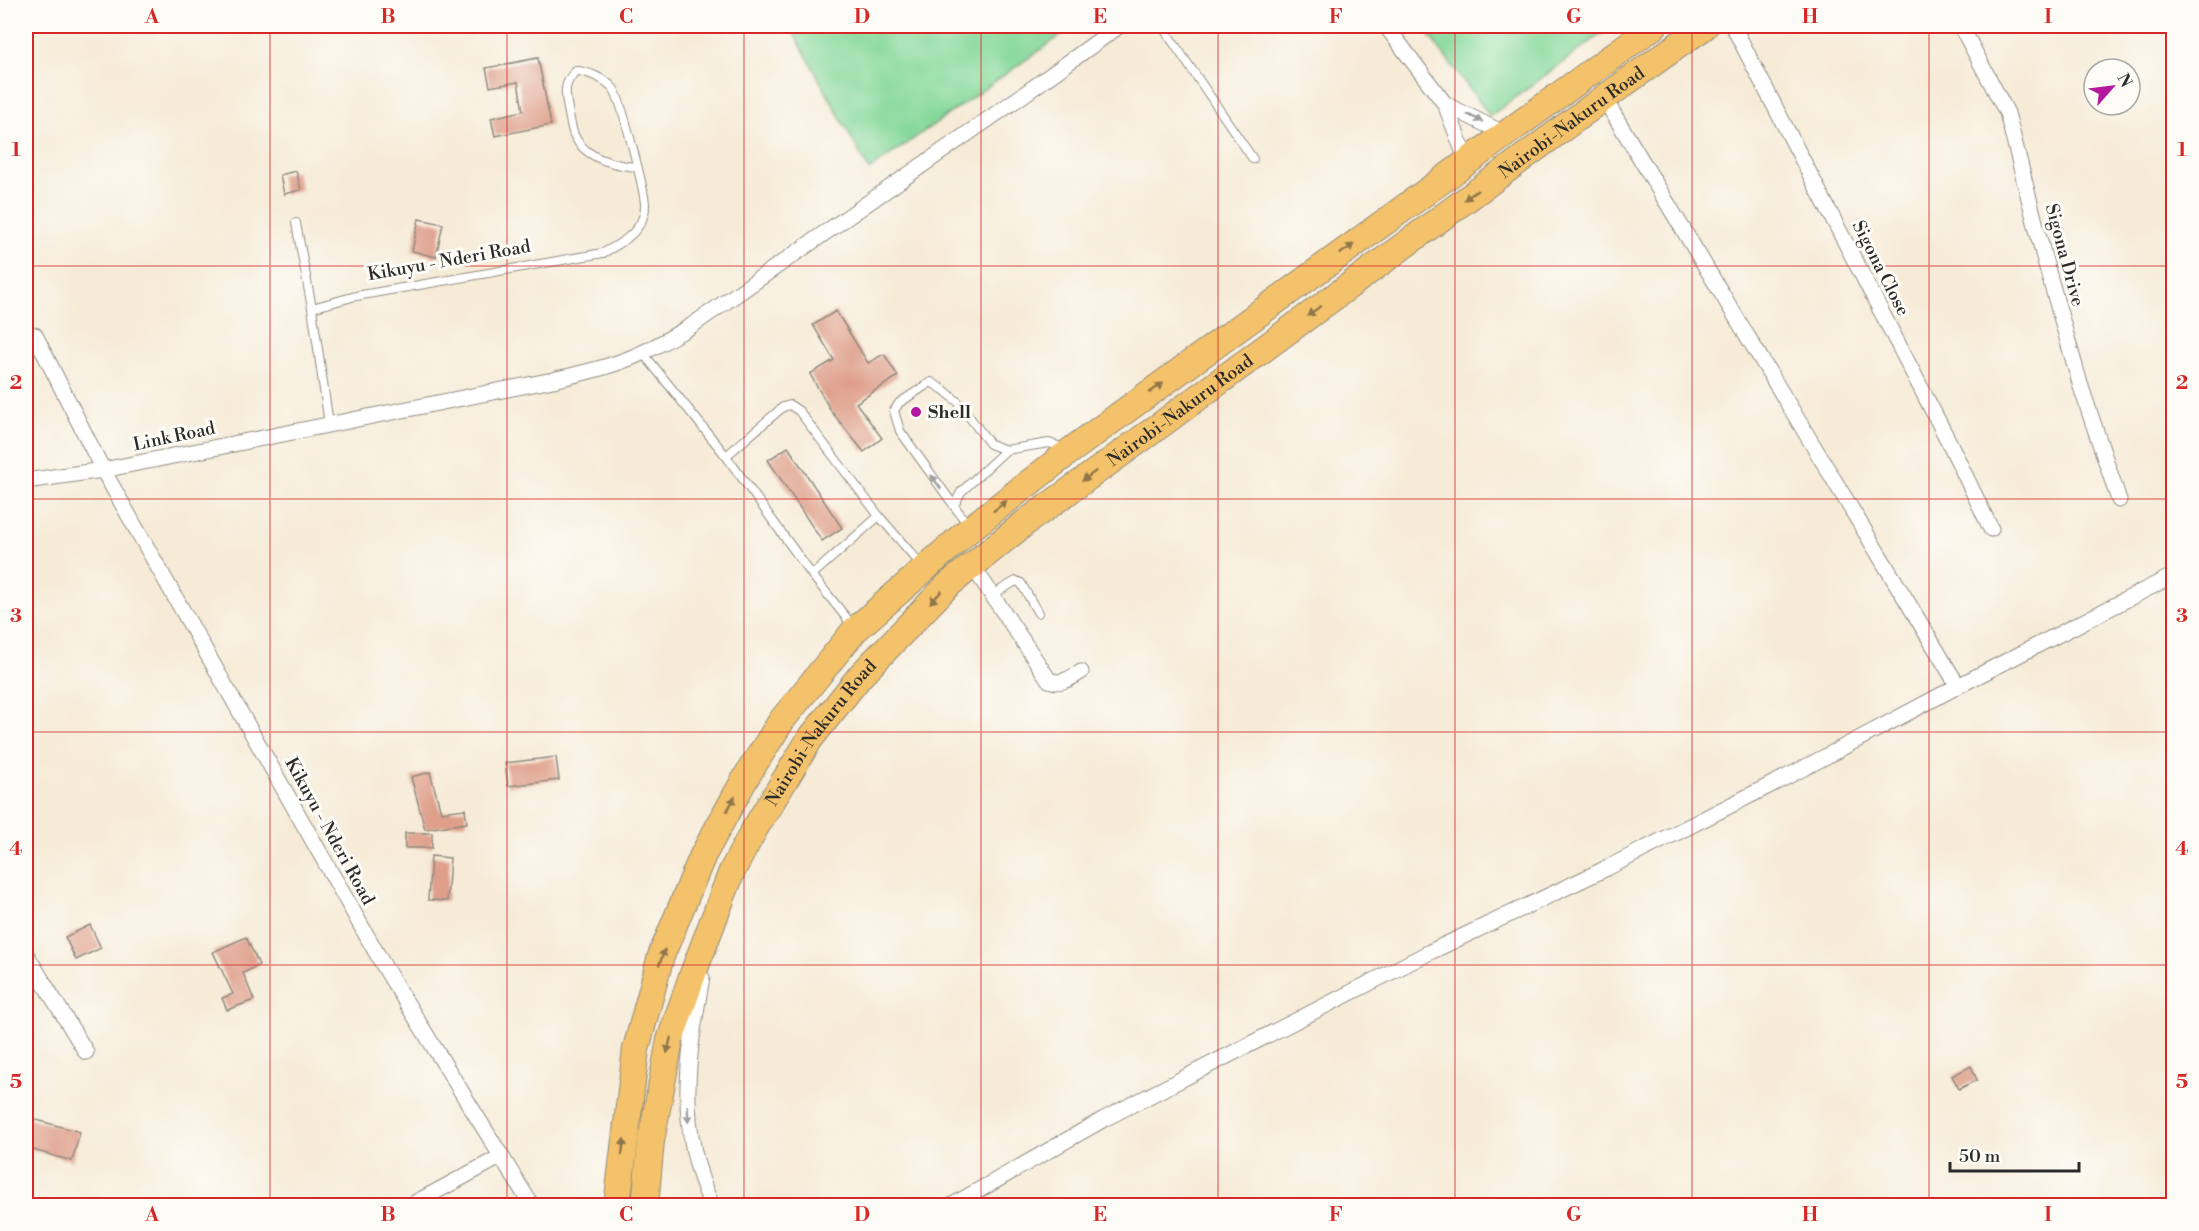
<svg xmlns="http://www.w3.org/2000/svg" width="2199" height="1231" viewBox="0 0 2199 1231" font-family="'Libre Bodoni',serif">
<style>
.green{fill:#84d89a;stroke:#588262;stroke-width:1.5}
.building{fill:#df9f8a}
.lines{fill:none;stroke-linecap:round;stroke-linejoin:round}
.service-casing{stroke:#908b81;stroke-width:10}
.minor-casing{stroke:#908b81;stroke-width:17}
.trunk-casing{stroke:#908b81;stroke-width:28}
.service{stroke:#fff;stroke-width:8}
.minor{stroke:#fff;stroke-width:15}
.trunk{stroke:#f4c26a;stroke-width:26}
.oneway{fill:#a0a0a0}
.oneway2{fill:#90764a}
.grid{fill:none;stroke:#d62828;stroke-width:1.5;stroke-opacity:0.55}
.poi-dot{fill:#b5179e;stroke:#fdfcf7;stroke-width:2}
.labels{text-anchor:middle;stroke-width:6;stroke-linejoin:round;paint-order:stroke}
.street-label{font-size:18px;fill:#2b2b2b;stroke:#fdfcf7}
.poi-label{font-size:18px;font-weight:bold;fill:#2b2b2b;stroke:#fdfcf7;text-anchor:start}
.neatline{fill:none;stroke:#d62828;stroke-width:2}
.grid-label{font-size:20px;text-anchor:middle;font-weight:bold;fill:#d62828}
</style>
<rect width="100%" height="100%" fill="#fdfcf7"/>
<filter id="ink" filterUnits="userSpaceOnUse"><feTurbulence type="fractalNoise" baseFrequency=".0167" numOctaves="2"/><feDisplacementMap in="SourceGraphic" scale="12" xChannelSelector="R" yChannelSelector="G"/><feConvolveMatrix kernelMatrix="1 2 1 2 8 2 1 2 1" color-interpolation-filters="sRGB"/></filter>
<filter id="wash" filterUnits="userSpaceOnUse"><feTurbulence type="fractalNoise" baseFrequency=".008" numOctaves="4" result="noise"/><feDisplacementMap in="SourceGraphic" scale="24" xChannelSelector="R" yChannelSelector="G"/><feGaussianBlur stdDeviation="1.35" result="paint"/><feColorMatrix in="noise" values="0 0 0 0 0 0 0 0 0 0 0 0 0 0 0 0 0 1.4 0 .05"/><feComposite in="paint" operator="in"/></filter>
<g filter="url(#wash)">
<rect width="100%" height="100%" fill="#f6ebd7"/>
<g class="green">
<polygon points="790,26 1074,26 869,170"/>
<polygon points="1422,26 1612,26 1490,116"/>
</g>
<g id="blocks">
<g class="building">
<polygon points="538,58 551,125 495,136 491,118 523,111 518,82 490,87 486,68"/>
<polygon points="296,171 301,190 284,194 280,175"/>
<polygon points="419,219 443,224 436,257 412,251"/>
<polygon points="836,311 868,363 884,354 898,376 856,403 882,438 864,452 831,411 810,374 834,360 813,325"/>
<polygon points="788,447 842,528 822,541 768,460"/>
<polygon points="556,757 559,780 508,786 505,763"/>
<polygon points="430,772 441,812 465,809 467,823 425,829 411,777"/>
<rect x="405" y="833" width="27" height="15"/>
<polygon points="431,856 450,858 447,901 428,900"/>
<polygon points="90,925 101,948 76,960 65,937"/>
<polygon points="246,937 259,965 243,973 254,1000 227,1010 222,998 233,994 213,952"/>
<polygon points="1971,1066 1977,1080 1959,1089 1952,1076"/>
<polygon points="26,1117 80,1132 72,1161 26,1148"/>
</g>
</g>
</g>
<g filter="url(#ink)">
<use href="#blocks" fill-opacity="0" stroke="#908b81" stroke-width="1.5"/>
<g class="lines">
<defs>
<g id="service">
<polyline points="1162,26 1253,159"/>
<polyline points="296,223 312,308"/>
<polyline points="643,353 726,456 812,575"/>
<path d="M329,424L312,308L356,296L603,253C618,245 637,235 643,217C645,213 645,208 645,204C644,189 621,97 613,88C605,79 587,71 576,71C563,83 565,93 568,109C570,118 571,129 575,137C586,158 614,165 636,167"/>
<polyline points="726,456 783,407 790,405 799,411 879,516"/>
<polyline points="954,506 961,492 1006,450"/>
<polyline points="968,525 900,431 894,411 899,403 931,382 944,390 958,402 990,444 1006,450 1049,443 1064,448"/>
<polyline points="992,595 1016,581 1021,583 1038,613"/>
<polyline points="853,626 812,575 879,516 923,567"/>
</g>
<g id="minor">
<polyline points="1386,26 1445,104 1467,161"/>
<polyline points="1733,26 1950,444 1991,529"/>
<polyline points="1961,26 2007,113 2045,261 2081,387 2119,500"/>
<polyline points="1604,98 1958,686"/>
<polyline points="1445,104 1505,134"/>
<polyline points="35,335 103,470 385,968 532,1206"/>
<path d="M26,481L103,470L553,380C586,372 620,365 650,349C664,342 677,334 691,326L1023,95L1119,26"/>
<path d="M972,565L1049,680C1062,685 1070,678 1081,672"/>
<polyline points="26,954 86,1052"/>
<path d="M702,978C687,1060 676,1126 712,1206"/>
<polyline points="409,1206 502,1156"/>
<polyline points="951,1206 1104,1119 1430,952 1607,868 1804,768 1958,686 2174,575"/>
</g>
<g id="trunk">
<polyline points="617,1206 636,1049 647,1008 661,956 703,855 746,777 782,720 855,630 970,529 1070,451 1654,26"/>
<path id="s1" d="M645,1206L651,1141L670,1040L691,979L732,871L754,830L810,739L861,675L948,585L1026,522L1155,429L1604,98L1705,26"/>
</g>
</defs>
<use href="#service" class="service-casing"/>
<use href="#minor" class="minor-casing"/>
<use href="#trunk" class="trunk-casing"/>
<use href="#service" class="service"/>
<use href="#minor" class="minor"/>
<use href="#trunk" class="trunk"/>
</g>
<defs><path id="oneway-solid" d="M-6-.8H1V-3.2L6.5 0L1 3.2V.8H-6Z" transform="scale(1.5)"/></defs>
<g class="oneway">
<use href="#oneway-solid" transform="translate(1475 118) rotate(26)"/>
<use href="#oneway-solid" transform="translate(936 482) rotate(-126)"/>
<use href="#oneway-solid" transform="translate(688 1114) rotate(88)"/>
</g>
<g class="oneway2">
<use href="#oneway-solid" transform="translate(1471 195) rotate(144)"/>
<use href="#oneway-solid" transform="translate(1347 249) rotate(-36)"/>
<use href="#oneway-solid" transform="translate(1314 311) rotate(143)"/>
<use href="#oneway-solid" transform="translate(1156 388) rotate(-36)"/>
<use href="#oneway-solid" transform="translate(1089 476) rotate(144)"/>
<use href="#oneway-solid" transform="translate(1000 506) rotate(-38)"/>
<use href="#oneway-solid" transform="translate(936 597) rotate(134)"/>
<use href="#oneway-solid" transform="translate(731 804) rotate(-61)"/>
<use href="#oneway-solid" transform="translate(662 957) rotate(-71)"/>
<use href="#oneway-solid" transform="translate(669 1045) rotate(104)"/>
<use href="#oneway-solid" transform="translate(623 1147) rotate(-82)"/>
</g>
</g>
<path class="grid" d="M270,26V1206M507,26V1206M744,26V1206M981,26V1206M1218,26V1206M1455,26V1206M1692,26V1206M1929,26V1206M26,266H2174M26,499H2174M26,732H2174M26,965H2174"/>
<circle class="poi-dot" cx="916" cy="412" r="6"/>
<g class="labels">
<g class="street-label">
<text dy="6" stroke="none"><textPath href="#s1" startOffset="1485">Nairobi-Nakuru Road</textPath></text>
<text transform="translate(2065 255) rotate(75)" y="6">Sigona Drive</text>
<text transform="translate(449 260) rotate(-10)" y="6">Kikuyu - Nderi Road</text>
<text transform="translate(1881 268) rotate(63)" y="6">Sigona Close</text>
<text dy="6" stroke="none"><textPath href="#s1" startOffset="999">Nairobi-Nakuru Road</textPath></text>
<text transform="translate(174 436) rotate(-12)" y="6">Link Road</text>
<text dy="6" stroke="none"><textPath href="#s1" startOffset="513">Nairobi-Nakuru Road</textPath></text>
<text transform="translate(330 831) rotate(61)" y="6">Kikuyu - Nderi Road</text>
</g>
<g class="poi-label">
<text x="928" y="418">Shell</text>
</g>
</g>
<rect width="2199" height="1231" fill="none" stroke="#fdfcf7" stroke-width="66"/>
<g transform="translate(2112 87) rotate(62)"><circle r="28" fill="#fdfcf7" stroke="#a9a8a5" stroke-width="1.5"/>
<path d="M0-4.5L10 22L0 15L-10 22Z" fill="#b5179e"/>
<text y="-9" font-size="16" font-weight="bold" text-anchor="middle" fill="#2b2b2b">N</text>
</g>
<path d="M1950 1162v9h129v-9" fill="none" stroke="#2b2b2b" stroke-width="3"/>
<text x="1959" y="1162" font-size="18" fill="#2b2b2b" stroke="#fdfcf7" stroke-width="4.5" paint-order="stroke">50 m</text>
<rect x="33" y="33" width="2133" height="1165" class="neatline"/>
<g class="grid-label">
<text x="152" y="23">A</text>
<text x="388" y="23">B</text>
<text x="626" y="23">C</text>
<text x="862" y="23">D</text>
<text x="1100" y="23">E</text>
<text x="1336" y="23">F</text>
<text x="1574" y="23">G</text>
<text x="1810" y="23">H</text>
<text x="2048" y="23">I</text>
<text x="16" y="156">1</text>
<text x="2182" y="156">1</text>
<text x="16" y="389">2</text>
<text x="2182" y="389">2</text>
<text x="16" y="622">3</text>
<text x="2182" y="622">3</text>
<text x="16" y="855">4</text>
<text x="2182" y="855">4</text>
<text x="16" y="1088">5</text>
<text x="2182" y="1088">5</text>
<text x="152" y="1221">A</text>
<text x="388" y="1221">B</text>
<text x="626" y="1221">C</text>
<text x="862" y="1221">D</text>
<text x="1100" y="1221">E</text>
<text x="1336" y="1221">F</text>
<text x="1574" y="1221">G</text>
<text x="1810" y="1221">H</text>
<text x="2048" y="1221">I</text>
</g>
</svg>
